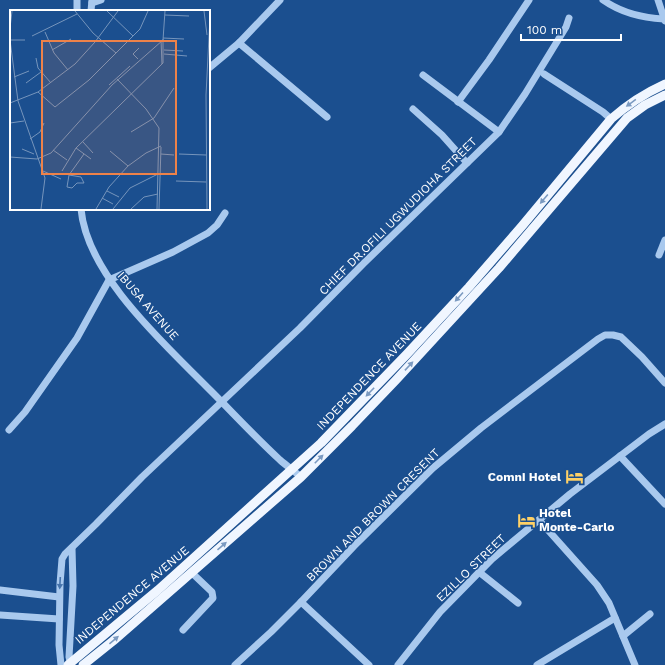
<svg xmlns="http://www.w3.org/2000/svg" width="665" height="665" viewBox="0 0 665 665" font-family="'Work Sans',sans-serif">
<style>
.lines{fill:none;stroke-linecap:round;stroke-linejoin:round}
.minor{stroke:#a9c9ee;stroke-width:7}
.major{stroke:#f0f6ff;stroke-width:9}
.oneway{fill:#7b9ac1}
.oneway2{fill:#4674ac}
.labels{text-anchor:middle;stroke-width:3;stroke-linejoin:round;paint-order:stroke}
.street-label{font-size:12px;fill:#fff;stroke:#1b4f8f}
.poi-label{font-size:12px;font-weight:bold;fill:#fff;stroke:#1b4f8f;text-anchor:end}
.inset-road{fill:none;stroke:#7695bc;stroke-width:1}
.view{fill:#ee8249;fill-opacity:0.15;stroke:#ee8249;stroke-width:2}
.inset-edge{fill:none;stroke:#fff;stroke-width:2}
</style>
<rect width="100%" height="100%" fill="#1b4f8f"/>
<g class="lines">
<g class="minor">
<path d="M603,0C620,12 643,18 664,19"/>
<polyline points="658,0 665,21"/>
<polyline points="92,3 101,0"/>
<polyline points="77,11 77,0"/>
<polyline points="91,11 92,0"/>
<polyline points="239,43 327,117"/>
<polyline points="209,68 239,43 280,0"/>
<polyline points="544,74 603,112 611,119"/>
<polyline points="423,75 499,132"/>
<polyline points="458,102 489,60 529,0"/>
<polyline points="413,109 442,135 467,163"/>
<path d="M81,209C87,276 166,345 211,391C234,414 256,438 280,460C287,466 294,471 301,477"/>
<polyline points="659,255 665,240"/>
<polyline points="9,430 25,412 77,338 109,280 173,252 208,233 217,225 225,213"/>
<polyline points="620,456 665,504"/>
<polyline points="539,520 597,585 609,603 635,665"/>
<polyline points="479,572 518,603"/>
<polyline points="0,590 59,597"/>
<polyline points="0,615 59,619"/>
<polyline points="183,630 213,598 212,592 192,573"/>
<polyline points="623,636 650,614"/>
<polyline points="61,665 59,645 60,584 62,559 65,554 96,524 142,477 300,328 363,264 499,132 525,94 566,27 569,18"/>
<polyline points="71,665 69,657 73,586 72,548"/>
<polyline points="235,665 271,632 301,602"/>
<polyline points="369,665 301,602 354,546 433,468 481,428 598,339 605,335 613,335 621,337 642,357 665,383"/>
<polyline points="398,665 440,612 492,559 570,494 649,434 665,424"/>
<polyline points="537,665 615,618"/>
</g>
<g class="major">
<path d="M68,665L158,590L321,443L407,354L469,287L522,226L611,119C628,104 645,93 665,84"/>
<polyline points="83,665 113,641 301,477 352,426 396,380 499,268 627,118 645,105 665,95"/>
</g>
</g>
<defs><path id="oneway-solid" d="M-6-.8H1V-3.2L6.5 0L1 3.2V.8H-6Z"/></defs>
<g class="oneway">
<use href="#oneway-solid" transform="translate(631 103) rotate(144)"/>
<use href="#oneway-solid" transform="translate(544 199) rotate(130)"/>
<use href="#oneway-solid" transform="translate(459 297) rotate(132)"/>
<use href="#oneway-solid" transform="translate(409 366) rotate(-47)"/>
<use href="#oneway-solid" transform="translate(370 392) rotate(134)"/>
<use href="#oneway-solid" transform="translate(319 459) rotate(-45)"/>
<use href="#oneway-solid" transform="translate(222 546) rotate(-41)"/>
<use href="#oneway-solid" transform="translate(114 640) rotate(-40)"/>
</g>
<use class="oneway2" href="#oneway-solid" transform="translate(60 583) rotate(93)"/>
<defs>
<symbol id="hotel-bare" viewBox="-9 -9 18 18"><path d="M-6-4.5h1.5V1H6V5H4.5V3h-9V5H-6ZM-4 0a1.8 1.8 0 1 1 3.6 0ZM.5 0V-2.5h3Q6-2.5 6 0Z" fill="#ffd166" stroke="#1b4f8f" stroke-width="2.5" paint-order="stroke"/></symbol>
</defs>
<g fill-rule="evenodd">
<use href="#hotel-bare" x="562" y="464" width="25" height="25"/>
<use href="#hotel-bare" x="514" y="508" width="25" height="25"/>
</g>
<g class="labels">
<g class="street-label">
<text transform="translate(398 216) rotate(-45)" y="4">CHIEF DR.OFILI UGWUDIOHA STREET</text>
<text transform="translate(148 306) rotate(49)" y="4">IBUSA AVENUE</text>
<text transform="translate(369 376) rotate(-46)" y="4">INDEPENDENCE AVENUE</text>
<text transform="translate(373 515) rotate(-45)" y="4">BROWN AND BROWN CRESENT</text>
<text transform="translate(471 568) rotate(-44)" y="4">EZILLO STREET</text>
<text transform="translate(132 595) rotate(-40)" y="4">INDEPENDENCE AVENUE</text>
</g>
<g class="poi-label">
<text x="561" y="481">Comni Hotel</text>
<text x="539" y="517" text-anchor="start">Hotel<tspan x="539" dy="14">Monte-Carlo</tspan></text>
</g>
</g>
<g transform="translate(10 10)">
<rect width="200" height="200" fill="#1b4f8f"/>
<path class="inset-road" d="M97,1L123,26M194,1L197,25M155,5L179,6M0,18L2,1M35,22L44,43L58,60M22,26L67,4M153,28L174,29M15,30H0L8,91L35,168L31,199M151,30L152,54M42,40L61,29M154,40L173,41M106,43L130,19L138,1M154,44L177,46M26,48L28,58L41,73M128,49L123,44L129,38M4,67L19,61M107,69L136,99L149,118L147,199M200,69V170M16,73L31,62M99,75L120,56M28,82L45,97L79,70L106,43L83,23L65,1M0,93L28,82L65,54L85,32L108,1M0,113L14,111M121,122L144,108L164,78M20,129L30,122L34,113M73,132L83,143M66,138L81,149M12,139L24,144M43,140L57,150M100,141L118,156M151,144L164,145M169,144L196,145M0,147L27,149L41,143L102,75L153,30L155,1M33,161L51,169M52,161L66,138L153,53V29M59,165L71,167L74,173H67L62,178L57,177L59,165L74,144M166,171L196,172M97,181L109,187M92,188L103,194M86,199L99,177L118,156L136,143L151,136M103,199L120,178L148,164M121,199L134,187L148,184M149,199L151,137M197,199L196,85L200,7"/>
<path class="view" d="M32,31H166V164H32Z"/>
<rect width="200" height="200" class="inset-edge"/>
</g>
<path d="M521 34v6h100v-6" fill="none" stroke="#ffffff" stroke-width="2"/>
<text x="527" y="34" font-size="12" fill="#ffffff" stroke="#1b4f8f" stroke-width="3" paint-order="stroke">100 m</text>
</svg>
